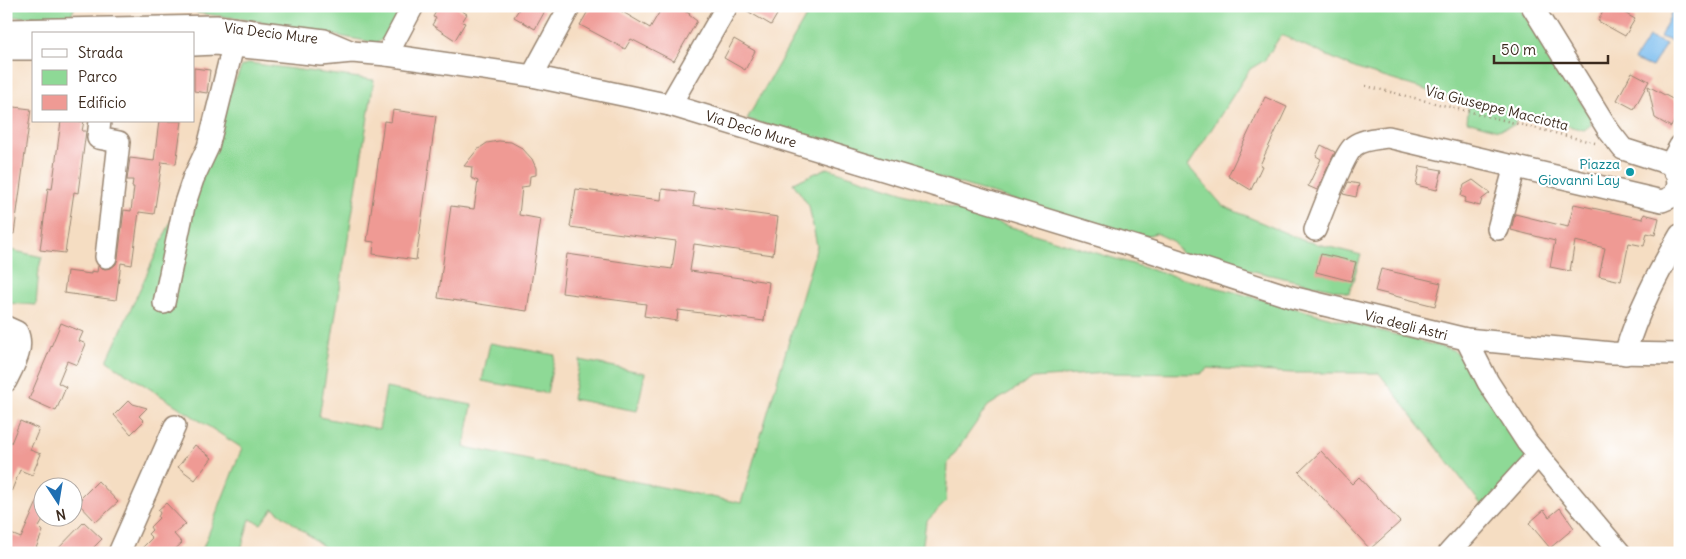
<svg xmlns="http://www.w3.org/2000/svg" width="1686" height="559" viewBox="0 0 1686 559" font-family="Delius,sans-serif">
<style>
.green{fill:#8ed996;stroke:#64825a}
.water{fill:#79bcee;stroke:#5a7386}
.building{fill:#ef9a94}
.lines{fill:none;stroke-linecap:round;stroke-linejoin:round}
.minor-casing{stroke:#988470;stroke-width:24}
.path{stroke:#988470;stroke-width:2.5;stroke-dasharray:1 4;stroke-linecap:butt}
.minor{stroke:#fff;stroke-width:21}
.culture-dot{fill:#0f9aa8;stroke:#fff;stroke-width:2}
.labels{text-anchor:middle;stroke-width:4.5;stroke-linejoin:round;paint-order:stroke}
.street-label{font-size:14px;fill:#3b2a1e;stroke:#fff}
.culture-label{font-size:14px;fill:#0d838f;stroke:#fff;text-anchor:end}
</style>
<rect width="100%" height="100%" fill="#fff"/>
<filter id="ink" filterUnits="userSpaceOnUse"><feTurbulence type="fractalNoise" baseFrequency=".02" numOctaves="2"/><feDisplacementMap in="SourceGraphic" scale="10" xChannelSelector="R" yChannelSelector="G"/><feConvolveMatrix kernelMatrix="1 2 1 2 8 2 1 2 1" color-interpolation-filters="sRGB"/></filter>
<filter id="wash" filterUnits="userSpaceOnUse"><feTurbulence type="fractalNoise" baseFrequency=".0096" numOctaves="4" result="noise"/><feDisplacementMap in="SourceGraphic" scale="20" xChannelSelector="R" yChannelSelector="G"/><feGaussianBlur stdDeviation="1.12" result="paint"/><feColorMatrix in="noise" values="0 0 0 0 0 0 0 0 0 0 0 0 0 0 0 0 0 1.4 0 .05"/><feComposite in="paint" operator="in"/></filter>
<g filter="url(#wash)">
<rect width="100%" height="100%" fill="#f5ddc2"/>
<g class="green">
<polygon points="6,6 75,6 71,16 6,17"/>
<polygon points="195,6 404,6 388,35 377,43 251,20 197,13"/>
<polygon points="812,6 1518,6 1590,116 1591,125 1584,130 1520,113 1514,125 1498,130 1467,121 1469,103 1357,69 1281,35 1265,60 1250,69 1188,166 1223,206 1302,240 1361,255 1349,293 1183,255 1171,240 1156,233 1139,238 747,119"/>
<polygon points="249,63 374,80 319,417 379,429 386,388 472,405 464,447 741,503 817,246 809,206 793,183 827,168 1008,226 1162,273 1453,350 1468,364 1527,450 1526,460 1484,508 1379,373 1292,373 1208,368 1200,374 1106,373 1033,378 988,406 948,463 946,502 926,522 922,550 923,553 332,553 273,508 261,524 250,519 240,553 201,553 242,448 107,361 242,66"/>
<polygon points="6,249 42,257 39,268 36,305 6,303"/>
<polygon points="490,343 555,355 547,393 482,381"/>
<polygon points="580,360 645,373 637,411 572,399"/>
</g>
<g class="water">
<polygon points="1675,6 1680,6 1680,44 1660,37"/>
<polygon points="1649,37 1666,44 1652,67 1634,60"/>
</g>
<g id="blocks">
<g class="building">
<polygon points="439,6 454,6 467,14 462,22 465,23 455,40 432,25 436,18 433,17"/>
<polygon points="521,6 536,6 545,11 535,29 514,17"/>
<polygon points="591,6 624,6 621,11 650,28 663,6 675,6 690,14 689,15 697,21 674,61 631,39 625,49 580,25"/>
<polygon points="739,6 780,6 777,13 778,13 771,25"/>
<polygon points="1606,6 1612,6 1635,19 1625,36 1598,21"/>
<polygon points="734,39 755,51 745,70 724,58"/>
<polygon points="194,68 210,70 207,93 194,91"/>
<polygon points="1632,72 1649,81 1634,109 1617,100"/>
<polygon points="1648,86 1680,103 1680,110 1671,127 1655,118"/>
<polygon points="1265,97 1287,107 1260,165 1262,166 1251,190 1228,176"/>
<polygon points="6,106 31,109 14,234 6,233"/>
<polygon points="393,110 436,116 416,260 373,254 374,242 367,241 384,121 391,122"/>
<polygon points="61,121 84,121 82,131 86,131 78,193 74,192 65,253 40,250 48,188 52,189"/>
<polygon points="159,121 182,121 176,164 162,162 154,214 139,212 132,265 121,263 116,300 64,293 67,271 91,274 91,271 97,272 98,266 105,269 111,268 116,264 118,258 124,210 131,211 134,187 132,187 133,180 127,180 130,158 154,161"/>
<polygon points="499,141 511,142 522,148 532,159 536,168 536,175 530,176 529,186 522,187 519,215 541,219 527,311 438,298 451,206 474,209 478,181 471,178 472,167 464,166 477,150 487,143"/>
<polygon points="1321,145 1335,152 1317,190 1308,186 1321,159 1316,156"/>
<polygon points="1420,166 1442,170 1437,190 1416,185"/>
<polygon points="1473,180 1490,193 1482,199 1480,206 1464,202 1466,198 1461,196 1464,185"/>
<polygon points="1348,182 1359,184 1356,197 1343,194"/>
<polygon points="576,189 661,200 662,189 695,193 693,205 699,206 778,217 773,255 694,244 690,271 769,282 764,321 678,310 677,321 644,316 646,304 562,293 567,254 672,269 676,241 570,227"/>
<polygon points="1574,204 1643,219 1644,214 1659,218 1655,235 1647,233 1644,246 1629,243 1621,281 1599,276 1605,248 1575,241 1570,271 1550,267 1555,241 1511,230 1515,214 1568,227"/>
<polygon points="1321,254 1356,262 1351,281 1316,272"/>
<polygon points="1381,269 1441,283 1435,306 1375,291"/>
<polygon points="61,323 83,332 79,341 86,344 77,365 67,361 58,383 66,387 56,411 29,399"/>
<polygon points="129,400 133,404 147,408 139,416 144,421 131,434 114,415"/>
<polygon points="20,421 39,429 30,450 41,454 32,475 20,470 7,502 6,441 11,443"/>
<polygon points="195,445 212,458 195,480 178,467"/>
<polygon points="1321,451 1352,484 1359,477 1400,522 1370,549 1299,472"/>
<polygon points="98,481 118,502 96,522 78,503 82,499 81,498"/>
<polygon points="42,491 42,522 39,527 43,531 34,553 6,553 6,532 21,538"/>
<polygon points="166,503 186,524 174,534 182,543 171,553 137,553 152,538 148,534 152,530 150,527 159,518 158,517 160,513 158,510"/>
<polygon points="1560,508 1574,528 1550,548 1529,523 1544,510 1549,517"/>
<polygon points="84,522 102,539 88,553 54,553"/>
</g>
</g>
</g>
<g filter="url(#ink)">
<use href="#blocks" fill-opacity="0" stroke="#988470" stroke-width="1"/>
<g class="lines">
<defs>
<g id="minor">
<polyline points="6,30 216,26 324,40 350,51"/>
<polyline points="194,45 215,44 321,55 352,52 387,55 532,76 670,105 1140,248 1291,297 1466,339 1612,353 1680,354"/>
<polyline points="6,49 34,49"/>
<polyline points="387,55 413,6"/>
<polyline points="532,76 570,6"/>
<polyline points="670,105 727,6"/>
<polyline points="100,121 98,138 119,142 106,257"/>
<polyline points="1670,164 1680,146"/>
<polyline points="1498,229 1515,166"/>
<path d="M1315,230C1322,213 1343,155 1354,146C1363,139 1377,139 1388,137L1662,201L1674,196L1678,185L1677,175L1670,164L1623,149L1609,131L1532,6"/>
<polyline points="164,303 184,206 193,179 208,147 233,46"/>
<path d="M6,327L17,332C25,348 13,366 6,381"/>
<polyline points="1466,339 1488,382 1527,442 1620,553"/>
<path d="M1625,354C1637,312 1658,273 1680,235"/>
<polyline points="119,553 175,426"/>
<polyline points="1449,553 1538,455"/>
</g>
</defs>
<use href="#minor" class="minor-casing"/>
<polyline class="path" points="1366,86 1595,143"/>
<use href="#minor" class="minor"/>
</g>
</g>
<circle class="culture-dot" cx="1630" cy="172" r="5"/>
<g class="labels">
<g class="street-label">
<text transform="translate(271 33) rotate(7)" y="5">Via Decio Mure</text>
<text transform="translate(1497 108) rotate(14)" y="5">Via Giuseppe Macciotta</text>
<text transform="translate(751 129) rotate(17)" y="5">Via Decio Mure</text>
<text transform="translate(1406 325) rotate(14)" y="5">Via degli Astri</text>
</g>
<g class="culture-label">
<text x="1620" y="169">Piazza<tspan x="1620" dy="16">Giovanni Lay</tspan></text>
</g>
</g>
<rect width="1686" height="559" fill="none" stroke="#fff" stroke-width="25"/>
<rect x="32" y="32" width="162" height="90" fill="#ffffff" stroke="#b1aaa5"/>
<rect x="42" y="49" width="25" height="8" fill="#ffffff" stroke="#b1aaa5"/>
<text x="78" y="58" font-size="15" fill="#3b2a1e">Strada</text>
<rect x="42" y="70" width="25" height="15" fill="#8ed996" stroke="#b1aaa5"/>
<text x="78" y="82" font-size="15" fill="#3b2a1e">Parco</text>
<rect x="42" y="95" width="25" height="15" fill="#ef9a94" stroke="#b1aaa5"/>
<text x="78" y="108" font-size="15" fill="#3b2a1e">Edificio</text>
<g transform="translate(58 502) rotate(168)"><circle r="24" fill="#ffffff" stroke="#b1aaa5"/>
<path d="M0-4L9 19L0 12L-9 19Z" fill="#1f6fb2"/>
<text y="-8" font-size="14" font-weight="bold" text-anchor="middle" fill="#3b2a1e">N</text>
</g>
<path d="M1494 55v8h114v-8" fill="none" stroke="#3b2a1e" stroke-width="2.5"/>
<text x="1501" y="55" font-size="15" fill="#3b2a1e" stroke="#ffffff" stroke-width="4" paint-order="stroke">50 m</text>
</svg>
